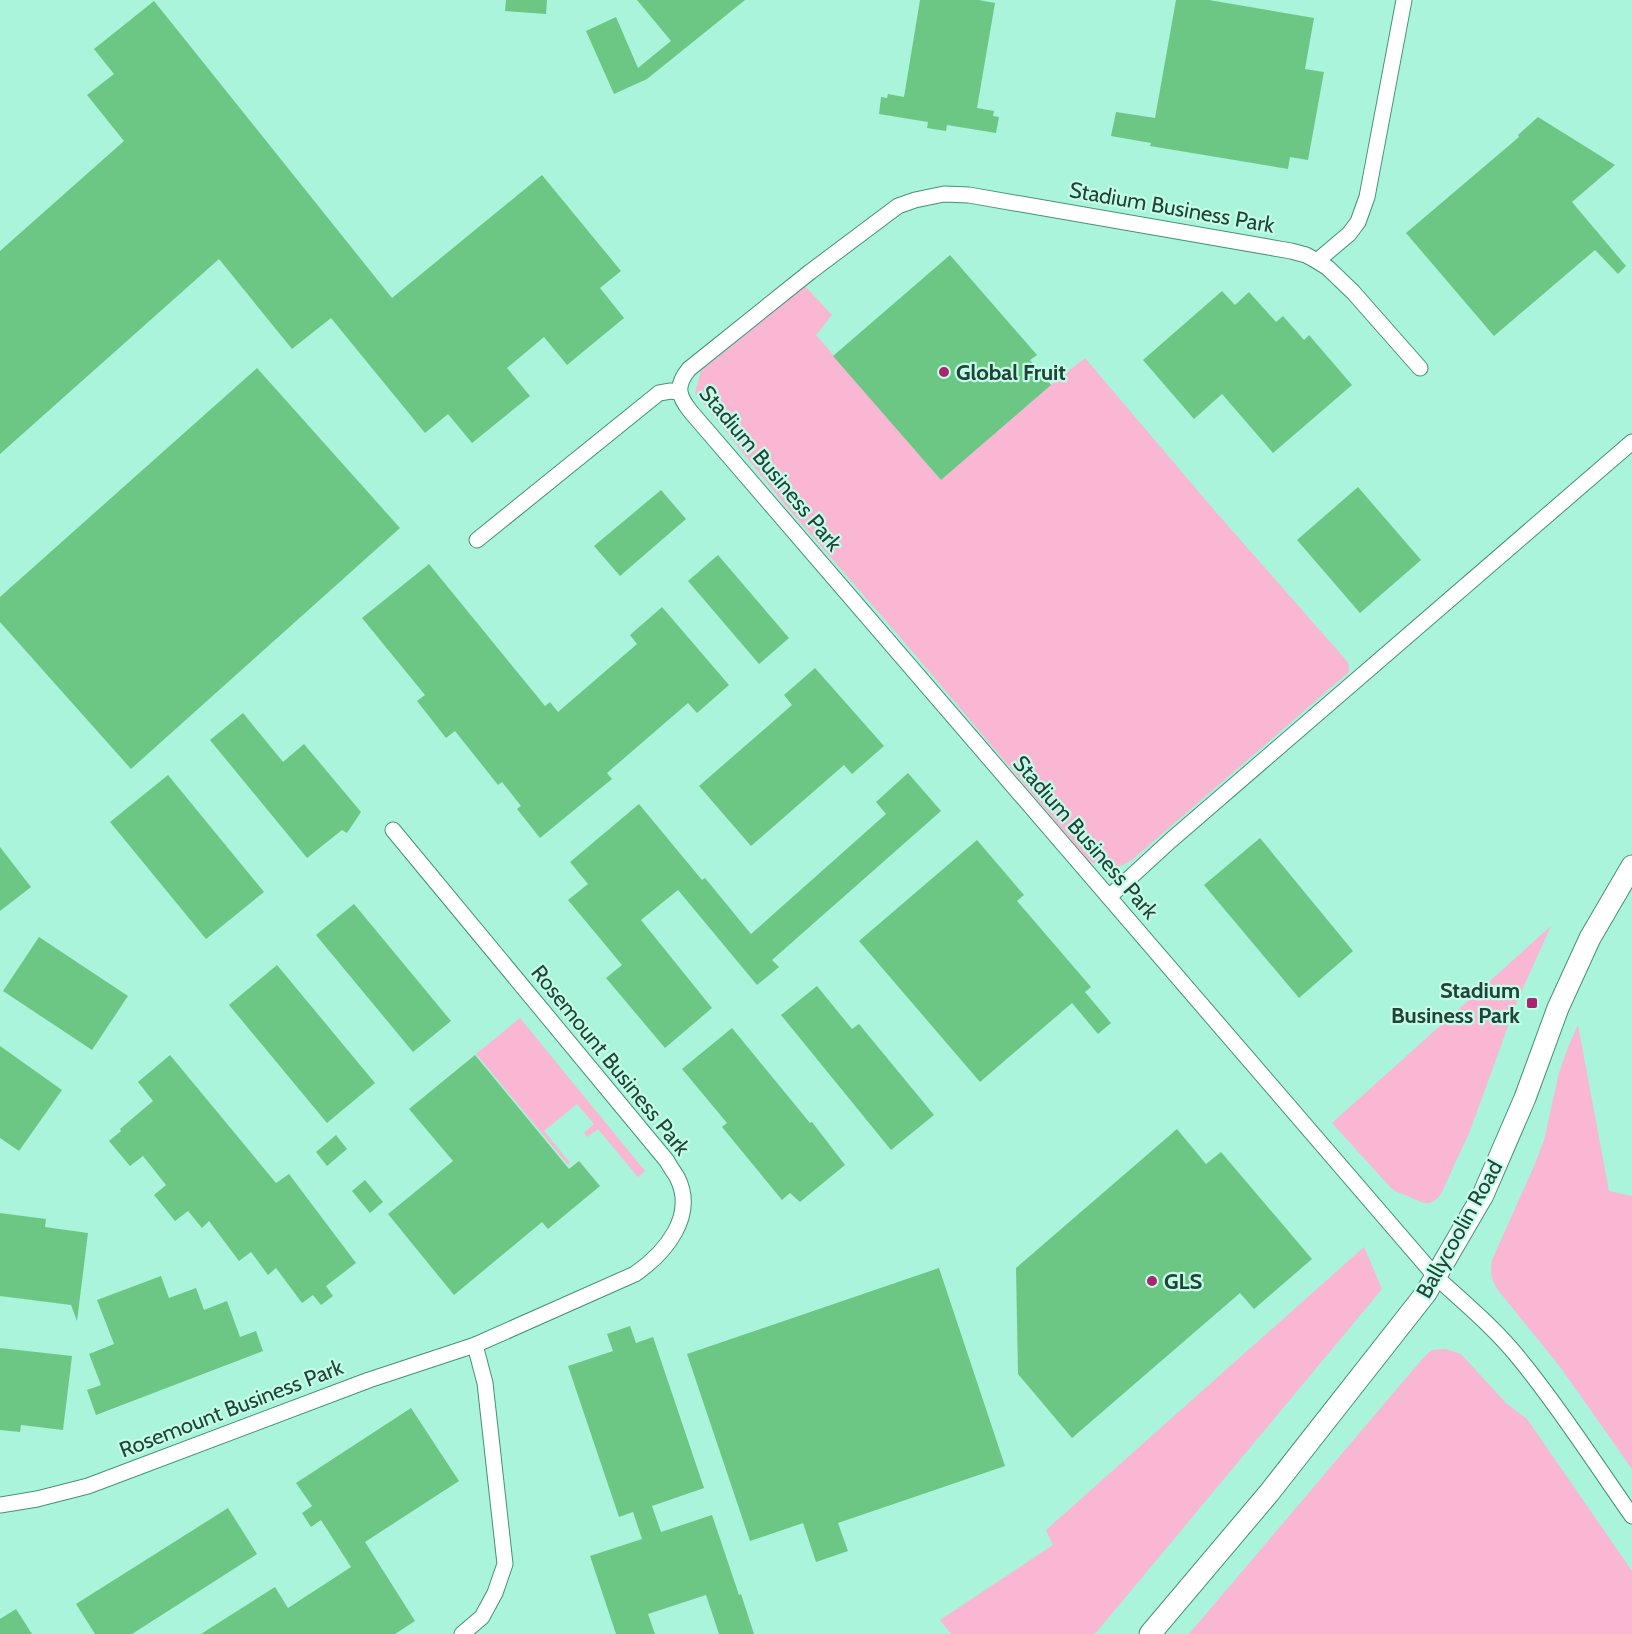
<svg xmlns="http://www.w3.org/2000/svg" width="1632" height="1634" viewBox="0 0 1632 1634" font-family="Cabin,sans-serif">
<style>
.green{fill:#f9b7d4}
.building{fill:#6cc785}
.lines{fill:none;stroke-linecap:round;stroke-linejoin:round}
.street-casing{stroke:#47907a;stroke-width:17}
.secondary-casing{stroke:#47907a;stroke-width:23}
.street{stroke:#fff;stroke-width:15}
.secondary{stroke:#fff;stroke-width:21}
.poi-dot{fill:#a92570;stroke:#c3fee9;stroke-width:2}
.labels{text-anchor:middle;stroke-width:4.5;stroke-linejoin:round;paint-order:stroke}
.street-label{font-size:22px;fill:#234238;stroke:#c3fee9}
.poi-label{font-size:22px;font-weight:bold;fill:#234238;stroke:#c3fee9;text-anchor:start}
</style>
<rect width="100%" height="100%" fill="#a9f4da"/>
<g class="green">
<path d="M805,286L832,315L816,335L941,480L1051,385L1085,358L1215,511L1346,660L1349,665V672L1132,860C1112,871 1109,869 1089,861L905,643L780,499L695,393L701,371Z"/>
<path d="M1551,926L1518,999L1470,1131L1441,1194C1430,1208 1424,1203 1410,1197C1404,1194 1398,1193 1392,1189L1332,1123Z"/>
<polygon points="520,1018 645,1171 638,1177 598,1129 587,1137 584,1133 594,1124 577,1104 544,1131 570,1163 568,1165 476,1054"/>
<path d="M1578,1025L1609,1191L1632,1196V1469L1561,1368L1498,1290C1491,1280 1490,1271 1492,1260L1535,1164L1544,1140L1559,1073L1568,1047Z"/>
<polygon points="1364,1247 1382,1289 1095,1634 951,1634 940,1620 1053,1545 1046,1530"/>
<polygon points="1446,1349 1461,1354 1506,1403 1527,1419 1632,1571 1632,1634 1189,1634 1424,1357 1432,1350"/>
</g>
<g class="building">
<polygon points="506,0 547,0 546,14 505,11"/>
<polygon points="637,0 745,0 647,79 614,94 586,31 616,17 638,68 671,41"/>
<polygon points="920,0 979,0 995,3 977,108 994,111 993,116 999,117 996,133 947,125 946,131 927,128 928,122 879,114 881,97 887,98 888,94 904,97"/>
<polygon points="1176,0 1209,0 1314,18 1305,69 1324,72 1308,160 1290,157 1288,169 1150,146 1151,143 1111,136 1116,112 1155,118"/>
<polygon points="154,1 392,298 542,175 621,271 600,288 624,318 567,365 544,337 507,368 530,396 472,443 448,414 425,433 331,318 292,349 219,259 0,454 0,251 124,141 87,95 114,74 94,49"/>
<polygon points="1538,117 1615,165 1572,202 1626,266 1618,274 1595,250 1494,336 1406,233 1519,137 1518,135"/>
<polygon points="950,255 1037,355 1030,360 1051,385 941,480 833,356"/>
<polygon points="1222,291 1235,305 1249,292 1276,322 1283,316 1304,340 1309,335 1352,385 1273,453 1222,394 1194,419 1143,360"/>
<polygon points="257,368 400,528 131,769 0,622 0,597"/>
<polygon points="1358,487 1421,560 1360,613 1297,540"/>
<polygon points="661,490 686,519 620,576 594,546"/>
<polygon points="718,555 789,638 759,664 688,581"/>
<polygon points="429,564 545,706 550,702 558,712 637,644 630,635 662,607 729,685 697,713 688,703 607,773 612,779 540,838 517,809 521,806 502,782 498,785 455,731 446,738 417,701 425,695 362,618"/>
<polygon points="815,668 884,746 852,774 844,765 751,846 699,786 792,705 784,695"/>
<polygon points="243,713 283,762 304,744 361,812 347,833 342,830 307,858 210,740"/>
<polygon points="908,773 941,811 772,960 779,967 757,985 678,890 641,920 712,1008 665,1048 606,978 622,965 568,900 588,884 570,862 639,804 702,880 705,878 751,934 886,814 876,802"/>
<polygon points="168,775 264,892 206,939 110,822"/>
<polygon points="1260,838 1353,951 1299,998 1204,885"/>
<polygon points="977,840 1024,895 1017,901 1091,987 1085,992 1111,1023 1098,1034 1072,1003 980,1082 859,941"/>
<polygon points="0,847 31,887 0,911"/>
<polygon points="354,904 451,1021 413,1052 316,935"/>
<polygon points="39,937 128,996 92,1050 3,991"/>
<polygon points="277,965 375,1083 327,1123 229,1005"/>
<polygon points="817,986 852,1029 859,1024 934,1115 891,1150 781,1015"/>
<polygon points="732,1028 810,1123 812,1122 845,1165 800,1202 790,1193 782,1200 722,1127 727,1123 682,1069"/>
<polygon points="0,1046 62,1090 19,1151 0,1138"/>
<polygon points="170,1055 276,1183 289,1174 356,1263 326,1286 333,1296 321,1305 313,1295 302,1303 276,1268 268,1275 251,1252 239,1261 209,1221 202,1228 188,1211 175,1221 154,1195 166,1185 143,1156 130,1166 109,1141 121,1131 120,1129 153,1101 138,1082"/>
<polygon points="475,1055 569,1169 579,1161 600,1186 548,1229 542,1222 454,1295 388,1214 453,1161 409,1109"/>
<polygon points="1177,1129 1206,1164 1221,1152 1312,1259 1254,1309 1240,1293 1072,1438 1018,1374 1016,1268"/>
<polygon points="336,1135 347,1149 327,1166 316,1152"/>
<polygon points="365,1180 383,1202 370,1213 352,1191"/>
<polygon points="0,1213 46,1219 45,1227 88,1233 77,1321 71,1305 0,1296"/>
<polygon points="939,1268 1005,1466 838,1523 848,1551 816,1562 803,1523 750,1541 687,1354"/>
<polygon points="161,1276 169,1298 196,1288 204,1310 227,1301 240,1337 256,1331 263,1351 96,1415 87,1390 101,1385 89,1354 114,1344 97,1300"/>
<polygon points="630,1326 636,1343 653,1337 704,1488 652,1506 661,1532 712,1515 739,1595 741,1594 754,1634 719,1634 706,1595 648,1614 655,1634 616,1634 590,1556 642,1539 633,1512 619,1517 568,1366 613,1351 607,1334"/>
<polygon points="0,1348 72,1356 63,1430 21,1425 20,1432 0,1430"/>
<polygon points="411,1408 459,1481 365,1542 415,1621 395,1634 201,1634 275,1587 288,1608 351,1567 321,1520 311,1527 302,1513 312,1506 296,1483"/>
<polygon points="228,1508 257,1554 132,1634 95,1634 76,1604"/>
<polygon points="16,1609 32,1634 0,1634 0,1619"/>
</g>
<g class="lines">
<defs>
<g id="street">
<path d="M1404,0L1367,197L1358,222L1349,234L1317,261L1306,255L1291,251L969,195L944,194L915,200L898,206L810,272L689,369C675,386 678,396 691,412L1436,1277C1466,1304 1497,1330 1522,1362C1562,1411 1596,1465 1632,1516"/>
<polyline points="1317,261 1328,268 1353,292 1420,368"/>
<polyline points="477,540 659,393 671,391 678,392"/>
<polyline points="1109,897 1170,841 1632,442"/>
<path d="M0,1505L37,1499L88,1486L369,1380L475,1345L635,1274C665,1253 697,1216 677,1177C674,1172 670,1167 667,1161L393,830"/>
<polyline points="462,1634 482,1617 495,1593 505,1564 485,1383 475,1345"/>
</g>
<polyline id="secondary" points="1150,1634 1269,1493 1426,1293 1483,1195 1525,1098 1558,1008 1590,938 1632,866"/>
</defs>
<use href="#street" class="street-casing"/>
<use href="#secondary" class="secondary-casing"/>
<use href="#street" class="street"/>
<use href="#secondary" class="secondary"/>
</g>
<g class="poi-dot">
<circle cx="944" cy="372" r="6"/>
<rect x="1526" y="997" width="12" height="12" rx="3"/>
<circle cx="1152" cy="1281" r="6"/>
</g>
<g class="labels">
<g class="street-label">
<text transform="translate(1172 207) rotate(10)" y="8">Stadium Business Park</text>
<text transform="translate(771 468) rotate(50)" y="8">Stadium Business Park</text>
<text transform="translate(1086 837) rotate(49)" y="8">Stadium Business Park</text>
<text transform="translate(611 1060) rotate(51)" y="8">Rosemount Business Park</text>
<text transform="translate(1459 1229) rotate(-61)" y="8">Ballycoolin Road</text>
<text transform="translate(231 1408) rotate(-21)" y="8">Rosemount Business Park</text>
</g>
<g class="poi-label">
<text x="956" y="380">Global Fruit</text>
<text x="1520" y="998" text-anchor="end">Stadium<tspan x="1520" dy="25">Business Park</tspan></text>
<text x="1164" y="1289">GLS</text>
</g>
</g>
</svg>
